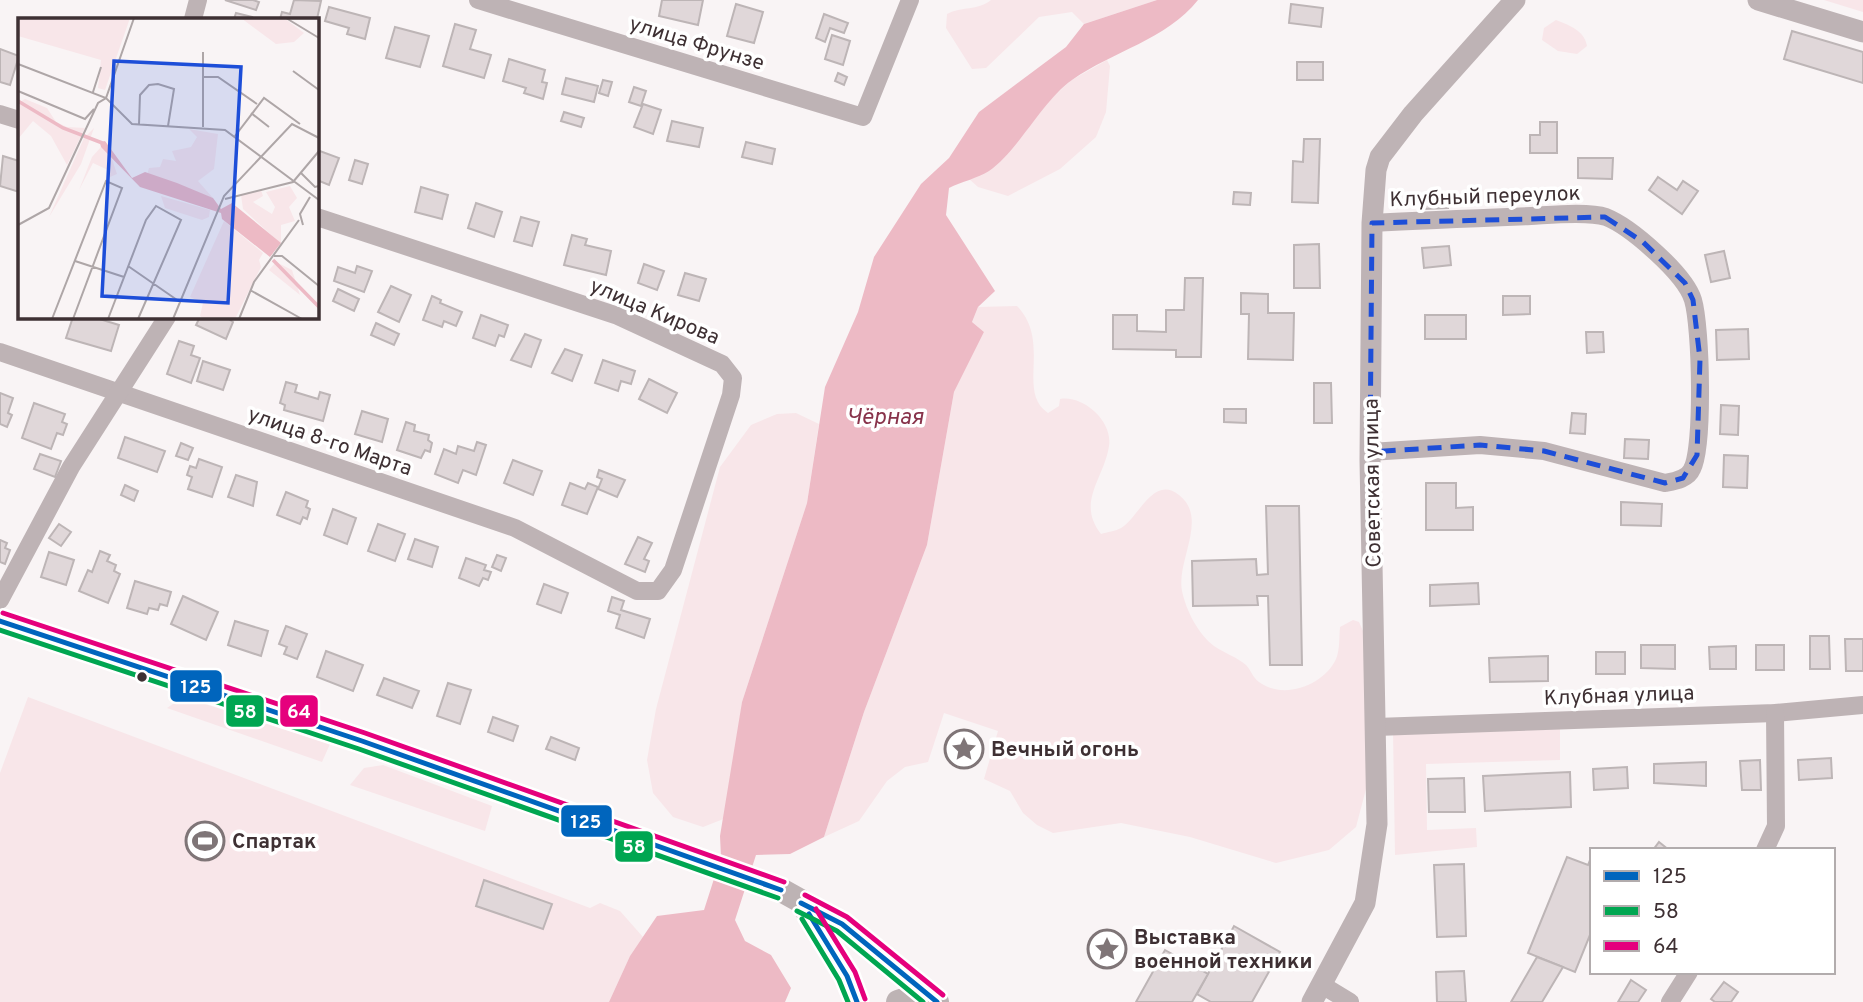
<svg xmlns="http://www.w3.org/2000/svg" width="1863" height="1002" viewBox="0 0 1863 1002" font-family="Overpass,sans-serif">
<style>
.green{fill:#f8e6e9}
.water{fill:#edbac5}
.building{fill:#e0d7d9;stroke:#bdb5b6;stroke-width:2}
.lines{fill:none;stroke-linecap:round;stroke-linejoin:round}
.minor{stroke:#beb3b5;stroke-width:18}
.tertiary{stroke:#beb3b5;stroke-width:21}
.secondary{stroke:#bdb3b4;stroke-width:24}
.bus-1-casing{stroke:#fff;stroke-width:10}
.bus-2-casing{stroke:#fff;stroke-width:10}
.bus-3-casing{stroke:#fff;stroke-width:10}
.bus-1{stroke:#0065bd;stroke-width:5}
.bus-2{stroke:#00a651;stroke-width:5}
.bus-3{stroke:#e5007d;stroke-width:5}
.marked{fill:none;stroke:#1d4ed8;stroke-width:5;stroke-dasharray:14 9;stroke-linejoin:round}
.bus-dot{fill:#3e3033;stroke:#fff;stroke-width:2.5}
.labels{text-anchor:middle;stroke-width:7;stroke-linejoin:round;paint-order:stroke}
.street-label{font-size:21px;fill:#3e3033;stroke:#fff}
.poi-label{font-size:21px;font-weight:bold;fill:#3e3033;stroke:#fff;text-anchor:start}
.water-label{font-size:23px;font-style:italic;fill:#88334b;stroke:#fff}
.inset-river{fill:none;stroke:#edbac5;stroke-width:3.5}
.inset-road{fill:none;stroke:#aea6a7;stroke-width:2}
.view{fill:#1d4ed8;fill-opacity:0.15;stroke:#1d4ed8;stroke-width:3.5}
.inset-edge{fill:none;stroke:#3e3033;stroke-width:3.5}
.line-badge{stroke:#fff;stroke-width:2.5}
.badge-label{font-size:19px;text-anchor:middle;font-weight:bold;fill:#fff}
</style>
<rect width="100%" height="100%" fill="#f9f4f5"/>
<g class="green">
<path d="M991,0H1157L1084,24L1072,12L1039,17L986,68L972,69L946,28L947,14C962,6 977,11 991,0Z"/>
<polygon points="1824,0 1863,0 1863,12"/>
<path d="M1556,20C1569,25 1585,31 1587,46L1577,54L1558,51L1542,40L1544,28Z"/>
<polygon points="1107,60 1110,66 1106,112 1096,137 1060,169 1008,196 978,187 968,178 1070,81"/>
<path d="M1017,306C1052,342 1016,392 1048,413L1059,406L1060,399C1083,395 1113,421 1109,446C1104,479 1076,502 1101,534C1107,532 1116,531 1121,528C1138,519 1153,474 1179,495C1209,518 1176,561 1182,591C1186,610 1198,634 1214,646C1224,653 1237,657 1246,665C1251,670 1253,678 1259,682C1284,701 1325,684 1336,659C1340,650 1339,637 1340,627L1353,620L1359,622L1367,640L1366,789L1356,827L1329,850L1276,863L1190,837L1121,823L1053,833L1037,825L1023,813L1010,791L984,779L998,731L944,713L928,762L905,767L887,781L859,821L824,837L864,712L927,545L954,392L984,332L972,322L978,307Z"/>
<polygon points="796,413 819,424 807,503 742,702 726,818 703,827 673,817 653,793 647,760 656,709 720,467 751,425 777,414"/>
<polygon points="28,697 590,908 600,903 620,911 643,937 630,956 609,1002 0,1002 0,773"/>
<polygon points="183,697 330,744 322,762 167,708"/>
<polygon points="1560,729 1560,760 1426,764 1427,830 1476,828 1477,847 1395,855 1393,731"/>
<polygon points="383,765 492,806 485,831 350,785 364,768"/>
</g>
<path class="water" d="M1157,0H1198C1166,40 1113,51 1072,80C1042,101 1019,150 989,171C978,178 961,182 949,188L946,215L995,291L978,307L972,322L984,332L954,392L927,545L864,712L824,837L790,854L756,855L735,920L745,941L771,955L791,988L785,1002H609L630,956L657,916L704,910L721,857L720,836L742,702L807,503L825,387L858,312L874,257L921,184L949,158L979,112L1066,47L1084,24Z"/>
<g class="building">
<polygon points="225,0 253,0 259,2 256,10"/>
<polygon points="294,0 321,1 317,19 280,19 282,12 290,14"/>
<polygon points="662,0 703,0 698,25 659,16"/>
<polygon points="736,4 763,12 754,43 727,36"/>
<polygon points="1291,4 1323,8 1321,27 1289,23"/>
<polygon points="329,7 370,18 365,39 347,34 349,28 325,21"/>
<polygon points="236,13 252,17 251,19 234,19"/>
<polygon points="824,14 848,23 844,33 830,28 825,42 816,38"/>
<polygon points="455,24 476,30 470,49 491,55 484,78 443,66"/>
<polygon points="395,27 429,36 420,67 386,58"/>
<polygon points="1792,31 1863,52 1863,83 1784,59"/>
<polygon points="832,35 850,41 843,65 825,59"/>
<polygon points="0,49 19,56 10,85 0,82"/>
<polygon points="509,59 545,70 542,82 547,83 543,99 524,93 526,88 503,81"/>
<rect x="1297" y="62" width="26" height="18"/>
<polygon points="838,73 847,77 844,85 835,81"/>
<polygon points="566,78 598,86 594,102 562,94"/>
<polygon points="603,80 612,82 608,96 599,93"/>
<polygon points="634,87 646,91 641,106 629,102"/>
<polygon points="643,104 661,110 653,134 634,127"/>
<polygon points="564,112 584,118 581,127 561,121"/>
<polygon points="672,121 703,128 699,147 667,141"/>
<polygon points="1540,122 1557,122 1557,153 1530,153 1530,135 1540,135"/>
<polygon points="1304,139 1320,139 1318,203 1292,202 1293,161 1303,162"/>
<polygon points="746,142 775,149 772,164 742,157"/>
<polygon points="317,150 339,158 329,185 317,180"/>
<polygon points="3,156 19,161 19,192 0,186"/>
<polygon points="1578,158 1613,158 1612,179 1578,178"/>
<polygon points="355,160 368,164 362,184 349,180"/>
<polygon points="1658,177 1677,190 1683,181 1698,191 1682,214 1649,190"/>
<polygon points="421,187 448,195 442,219 415,212"/>
<polygon points="1234,192 1251,193 1250,205 1233,204"/>
<polygon points="1448,192 1448,208 1424,209 1424,193"/>
<polygon points="476,203 502,212 494,237 468,228"/>
<polygon points="521,217 539,222 532,246 514,241"/>
<polygon points="572,235 587,239 585,245 611,251 606,275 564,265"/>
<polygon points="1319,244 1320,288 1294,288 1294,245"/>
<polygon points="1449,246 1451,265 1424,268 1422,248"/>
<polygon points="1724,251 1730,278 1711,282 1705,255"/>
<polygon points="644,264 664,271 657,290 638,283"/>
<polygon points="357,266 372,271 364,292 334,281 338,267 355,273"/>
<polygon points="685,273 706,279 699,301 678,295"/>
<polygon points="1185,278 1203,278 1201,357 1176,357 1176,350 1113,349 1113,315 1137,315 1137,331 1166,332 1166,310 1184,310"/>
<polygon points="391,286 411,295 399,322 378,312"/>
<polygon points="338,289 359,299 354,311 333,301"/>
<polygon points="1241,293 1268,294 1268,313 1294,313 1293,360 1248,359 1249,314 1241,314"/>
<polygon points="432,296 441,300 440,303 462,312 456,326 444,321 442,327 423,320"/>
<polygon points="1503,296 1530,296 1530,314 1503,315"/>
<polygon points="481,315 508,325 504,337 499,335 495,346 473,338"/>
<rect x="1425" y="315" width="41" height="24"/>
<polygon points="73,317 93,317 119,325 111,351 66,338"/>
<polygon points="200,317 226,317 233,322 226,339 196,325"/>
<polygon points="376,323 399,334 394,345 371,335"/>
<polygon points="1748,329 1749,359 1717,360 1716,330"/>
<polygon points="1586,332 1603,332 1604,352 1587,353"/>
<polygon points="525,334 541,340 531,367 511,360"/>
<polygon points="179,341 194,346 191,355 200,358 191,383 167,374"/>
<polygon points="565,349 582,355 572,381 552,373"/>
<polygon points="603,360 635,371 631,384 621,381 618,391 595,383"/>
<polygon points="203,361 230,370 223,390 197,381"/>
<polygon points="649,379 677,393 667,413 639,399"/>
<polygon points="286,382 297,385 295,392 318,399 320,392 330,395 323,421 284,410 285,405 280,403"/>
<polygon points="1314,383 1331,383 1332,423 1314,423"/>
<polygon points="0,393 13,398 8,413 12,415 7,427 0,424"/>
<polygon points="34,403 65,414 62,422 67,424 63,435 57,433 51,449 22,438"/>
<polygon points="1721,405 1739,406 1738,435 1720,434"/>
<polygon points="1224,409 1246,409 1246,423 1224,422"/>
<polygon points="362,411 388,419 382,442 355,434"/>
<polygon points="1572,413 1586,414 1585,434 1570,433"/>
<polygon points="406,422 415,425 414,431 429,435 428,440 432,443 430,452 425,450 421,458 397,450"/>
<polygon points="125,437 165,451 157,472 118,458"/>
<polygon points="1625,439 1649,440 1648,459 1624,458"/>
<polygon points="477,442 486,445 476,475 463,470 458,483 435,474 444,449 456,454 458,446 474,451"/>
<polygon points="181,443 193,448 188,460 176,456"/>
<polygon points="40,454 61,461 55,477 34,469"/>
<polygon points="1724,455 1748,456 1747,488 1723,487"/>
<polygon points="199,459 222,467 212,497 188,489 192,477 187,475 190,466 196,468"/>
<polygon points="513,460 542,471 533,495 504,483"/>
<polygon points="599,470 625,480 617,497 598,489 602,479 597,477"/>
<polygon points="236,475 257,482 253,506 228,497"/>
<polygon points="570,483 585,489 588,483 598,487 587,514 562,505"/>
<polygon points="1426,483 1456,483 1456,508 1473,507 1473,530 1426,530"/>
<polygon points="125,485 138,491 134,501 121,495"/>
<polygon points="286,492 308,501 306,507 310,509 307,519 303,517 300,524 277,515"/>
<polygon points="1621,502 1662,504 1661,526 1621,525"/>
<polygon points="1266,506 1299,506 1302,665 1270,665 1268,596 1257,596 1258,605 1193,606 1192,561 1256,559 1257,575 1268,574"/>
<polygon points="333,509 356,518 347,544 324,535"/>
<polygon points="59,524 71,532 61,546 49,538"/>
<polygon points="378,524 405,534 395,561 368,551"/>
<polygon points="638,537 652,543 644,559 649,561 645,572 625,564"/>
<polygon points="415,539 438,547 432,567 408,559"/>
<polygon points="0,540 7,543 5,548 10,550 5,564 0,562"/>
<polygon points="100,551 110,555 107,561 116,565 114,571 120,574 108,603 79,591 88,570 92,572"/>
<polygon points="49,552 74,560 66,585 41,577"/>
<polygon points="497,555 506,558 501,571 492,567"/>
<polygon points="466,558 486,565 484,570 491,572 488,580 483,578 479,586 459,578"/>
<polygon points="135,581 171,592 167,606 160,604 158,610 149,608 147,614 127,608"/>
<polygon points="1478,583 1479,604 1430,606 1430,585"/>
<polygon points="544,584 568,593 561,613 537,604"/>
<polygon points="183,596 218,612 206,640 171,624"/>
<polygon points="612,597 624,601 621,610 650,619 644,638 616,628 620,615 608,611"/>
<polygon points="235,621 268,631 261,656 228,645"/>
<polygon points="286,626 307,634 297,659 284,654 287,647 279,644"/>
<polygon points="1810,636 1829,636 1830,669 1810,669"/>
<polygon points="1845,639 1863,639 1863,671 1846,671"/>
<polygon points="1641,645 1675,645 1675,669 1641,668"/>
<rect x="1756" y="645" width="28" height="25"/>
<polygon points="1736,646 1736,669 1710,669 1709,647"/>
<polygon points="326,651 363,665 353,691 317,677"/>
<rect x="1596" y="652" width="29" height="22"/>
<polygon points="1548,656 1548,681 1490,682 1489,658"/>
<polygon points="384,678 419,691 412,708 377,695"/>
<polygon points="448,683 471,690 460,724 437,716"/>
<polygon points="493,717 518,726 513,741 488,732"/>
<polygon points="551,737 579,748 575,760 546,749"/>
<polygon points="1831,758 1832,778 1799,780 1798,760"/>
<polygon points="1760,760 1761,790 1742,790 1740,761"/>
<polygon points="1706,762 1706,786 1654,783 1654,764"/>
<polygon points="1627,767 1628,788 1594,790 1593,769"/>
<polygon points="1570,772 1571,807 1485,811 1483,776"/>
<polygon points="1464,778 1465,812 1429,812 1428,779"/>
<polygon points="1659,842 1669,850 1653,850"/>
<polygon points="1592,855 1592,930 1575,972 1528,953 1567,857 1588,865"/>
<polygon points="1464,864 1466,936 1437,937 1434,865"/>
<polygon points="484,880 552,904 543,929 476,906"/>
<polygon points="1234,926 1280,952 1252,1002 1211,1002 1197,994"/>
<polygon points="1165,950 1208,974 1192,1002 1136,1002"/>
<polygon points="1537,957 1563,967 1542,1002 1511,1002"/>
<polygon points="1464,971 1466,1002 1437,1002 1436,972"/>
<polygon points="1631,980 1646,990 1638,1002 1618,1002"/>
<polygon points="1724,982 1738,992 1731,1002 1715,1002 1711,999"/>
</g>
<g class="lines">
<g class="minor">
<polyline points="478,0 863,117 910,0"/>
<polyline points="193,19 198,0"/>
<polyline points="0,114 19,120"/>
<polyline points="0,352 515,528 637,591 658,591 673,570 731,395 733,378 722,364 618,316 317,217"/>
<path d="M1370,452L1480,445L1544,451L1665,483C1675,481 1688,479 1692,469C1704,446 1701,327 1693,300C1685,274 1631,227 1606,217C1588,211 1550,215 1531,216C1478,218 1425,220 1372,223"/>
<polyline points="0,600 71,467 167,317"/>
<polyline points="1376,727 1775,713 1863,705"/>
<polyline points="1765,850 1776,826 1775,713"/>
<polyline points="1322,985 1350,1002"/>
<polyline points="1670,1002 1689,972"/>
</g>
<g class="tertiary">
<polyline points="1758,0 1863,32"/>
<polyline points="1312,1002 1365,903 1377,824 1370,460 1372,223 1376,170 1380,157 1413,114 1515,0"/>
</g>
<g class="secondary">
<polyline points="0,621 362,741 781,890 842,924 937,1002"/>
<polyline points="804,906 847,976 857,1002"/>
<polyline points="898,1002 907,999 936,1001"/>
</g>
<defs>
<g id="bus-1">
<polyline points="0,621 362,741 781,890"/>
<polyline points="801,903 842,924 937,1002"/>
<polyline points="809,914 847,976 857,1002"/>
</g>
<g id="bus-2">
<polyline points="0,630 359,749 778,898"/>
<polyline points="797,911 837,931 923,1002"/>
<polyline points="802,919 839,980 848,1002"/>
</g>
<g id="bus-3">
<polyline points="3,613 365,733 784,882"/>
<polyline points="805,895 847,917 943,995"/>
<polyline points="816,909 855,972 865,999"/>
</g>
</defs>
<use href="#bus-1" class="bus-1-casing"/>
<use href="#bus-2" class="bus-2-casing"/>
<use href="#bus-3" class="bus-3-casing"/>
<use href="#bus-1" class="bus-1"/>
<use href="#bus-2" class="bus-2"/>
<use href="#bus-3" class="bus-3"/>
</g>
<path class="marked" d="M1605,217L1643,242L1685,283L1693,300L1700,359L1697,455L1683,478L1665,483L1544,451L1480,445L1370,452L1372,223Z"/>
<defs>
<symbol id="sight-ring" viewBox="-11 -11 22 22"><circle r="9.5" fill="#fff" stroke="#7f7577" stroke-width="1.5"/><path d="M0-6L1.8-2.2L6-1.7L2.9 1.2L3.7 5.4L0 3.3L-3.7 5.4L-2.9 1.2L-6-1.7L-1.8-2.2Z" fill="#7f7577"/></symbol>
<symbol id="stadium-ring" viewBox="-11 -11 22 22"><circle r="9.5" fill="#fff" stroke="#7f7577" stroke-width="1.5"/><path d="M0-5a6.5 5 0 1 0 0 10a6.5 5 0 1 0 0-10ZM-3.5-1.8h7v3.6h-7Z" fill="#7f7577"/></symbol>
</defs>
<g fill-rule="evenodd">
<use href="#sight-ring" x="942" y="727" width="44" height="44"/>
<use href="#stadium-ring" x="183" y="819" width="44" height="44"/>
<use href="#sight-ring" x="1085" y="927" width="44" height="44"/>
</g>
<circle class="bus-dot" cx="142" cy="677" r="6"/>
<g class="labels">
<g class="street-label">
<text transform="translate(697 43) rotate(17)" y="7">улица Фрунзе</text>
<text transform="translate(1485 196) rotate(-2)" y="7">Клубный переулок</text>
<text transform="translate(655 311) rotate(23)" y="7">улица Кирова</text>
<text transform="translate(330 441) rotate(19)" y="7">улица 8-го Марта</text>
<text transform="translate(1372 483) rotate(-91)" y="7">Советская улица</text>
<text transform="translate(1619 695) rotate(-2)" y="7">Клубная улица</text>
</g>
<g class="poi-label">
<text x="991" y="756">Вечный огонь</text>
<text x="232" y="848">Спартак</text>
<text x="1134" y="944">Выставка<tspan x="1134" dy="24">военной техники</tspan></text>
</g>
<g class="water-label">
<text x="885" y="424">Чёрная</text>
</g>
</g>
<g transform="translate(18 18)">
<rect width="301" height="301" fill="#f9f4f5"/>
<path d="M0,0H112L87,72L80,70L83,42L0,18ZM223,0H266L286,15L276,24L258,26ZM7,81L29,90L38,104L49,109L67,110L49,147L33,118L15,103L0,121V85ZM76,110L63,146L31,199L66,120ZM171,111L200,116L196,151L180,163L195,180L129,157L131,150L142,149L145,141L158,143L154,133L173,129L179,119ZM83,129L91,132L99,156L92,159L90,152L75,145L61,172L74,139ZM272,168L279,180L271,189L277,203L263,207V226L225,191L223,177L243,172L245,178L235,184L254,196L257,189L248,174ZM143,178L192,192L191,199L184,202L147,190ZM206,203L245,235L241,242L243,249L217,301H186L182,298L185,285L172,279ZM258,244L274,252L282,277L251,252Z" fill="#f8e6e9"/>
<path d="M87,123L114,160L127,154L159,165L195,180L203,191L214,185L263,225L252,239L204,201L203,195L122,169L83,129L82,125Z" fill="#edbac5"/>
<path class="inset-river" d="M0,83L45,110L87,126M255,242L301,289"/>
<path class="inset-road" d="M268,0L301,20M0,46L88,80L114,106L207,112L301,182M275,53L301,72M186,59H200L239,86M0,73L67,101L76,91M75,74L83,49M233,95L251,109M121,106L122,77L131,67L140,66L156,71L150,108M185,109V34M217,118L246,80L282,106M283,155L297,169L301,168M207,181L275,164L301,133M0,207L31,190L80,85L88,80L116,0M285,207L282,196L292,179M256,238H264L301,268M57,243L106,259M110,248L162,284M232,272L284,301M34,301L88,163L104,170L55,301M90,301L128,202L138,188L163,202L120,301M155,301L206,178L274,106L301,120M221,301L236,264L281,202"/>
<path class="view" d="M96,43L223,49L210,285L84,278Z"/>
<rect width="301" height="301" class="inset-edge"/>
</g>
<g class="line-badge">
<rect x="169" y="669" width="54" height="34" rx="7" fill="#0065bd"/>
<rect x="279" y="694" width="40" height="34" rx="7" fill="#e5007d"/>
<rect x="225" y="694" width="40" height="34" rx="7" fill="#00a651"/>
<rect x="560" y="804" width="53" height="34" rx="7" fill="#0065bd"/>
<rect x="614" y="830" width="40" height="33" rx="7" fill="#00a651"/>
</g>
<g class="badge-label">
<text x="196" y="693">125</text>
<text x="299" y="718">64</text>
<text x="245" y="718">58</text>
<text x="586" y="828">125</text>
<text x="634" y="853">58</text>
</g>
<rect x="1590" y="848" width="245" height="126" fill="#ffffff" stroke="#b2acad" stroke-width="2"/>
<rect x="1604" y="871" width="35" height="10" fill="#0065bd" stroke="#b2acad" stroke-width="2"/>
<text x="1653" y="883" font-size="21" fill="#3e3033">125</text>
<rect x="1604" y="906" width="35" height="10" fill="#00a651" stroke="#b2acad" stroke-width="2"/>
<text x="1653" y="918" font-size="21" fill="#3e3033">58</text>
<rect x="1604" y="941" width="35" height="10" fill="#e5007d" stroke="#b2acad" stroke-width="2"/>
<text x="1653" y="953" font-size="21" fill="#3e3033">64</text>
</svg>
